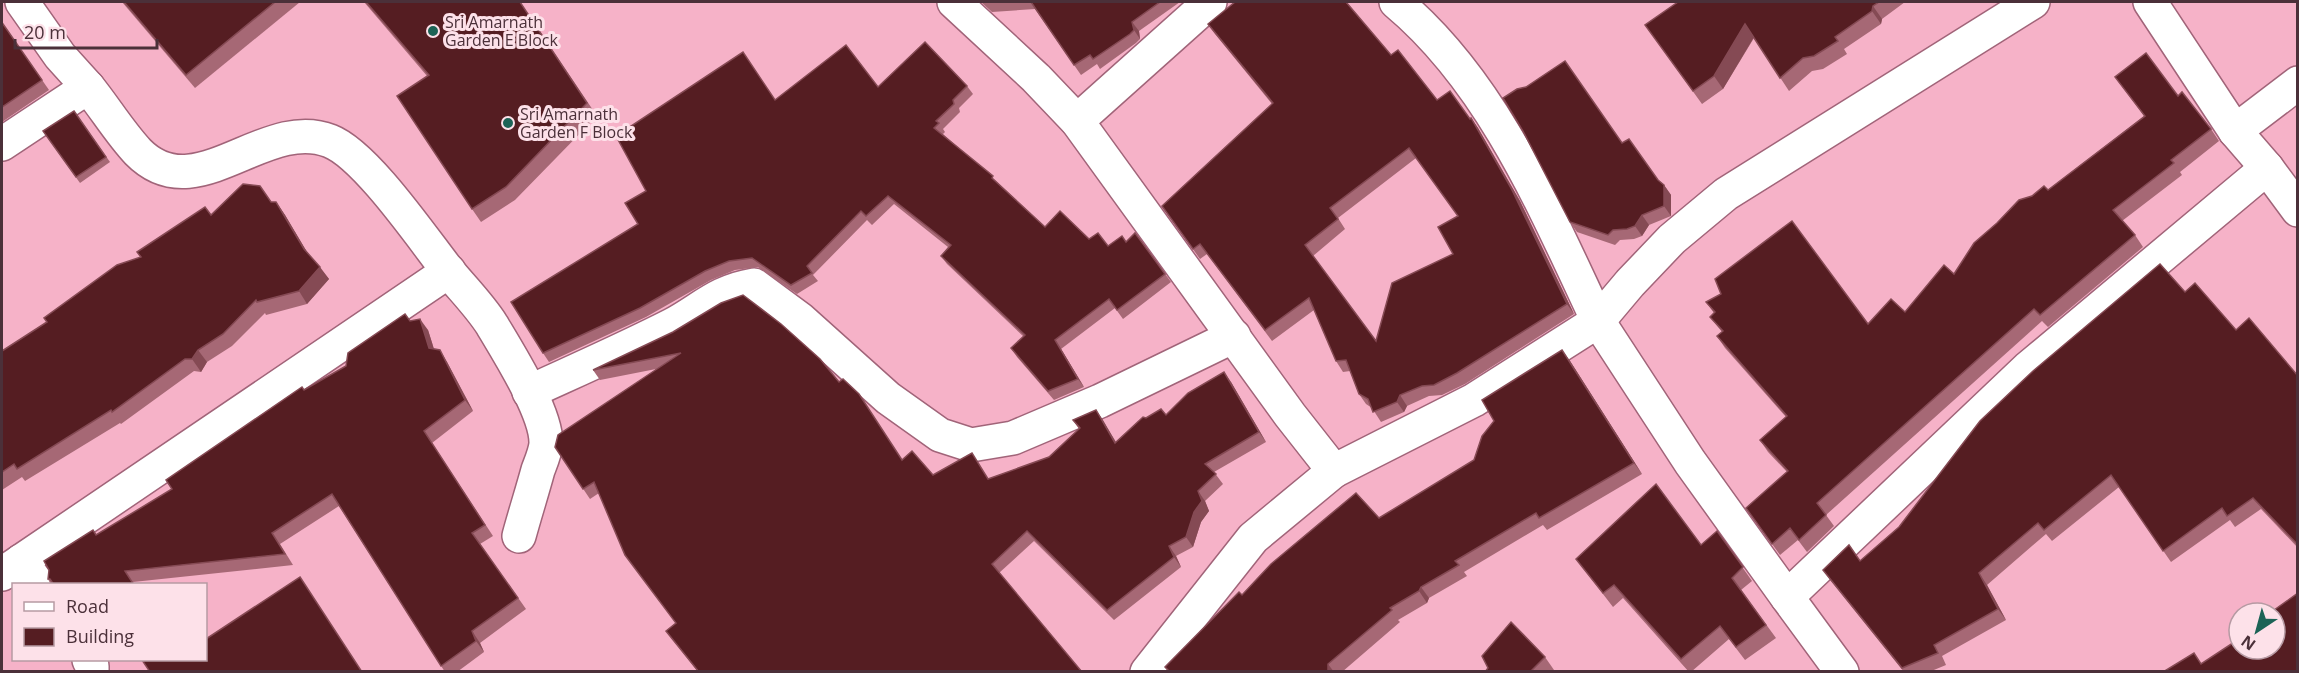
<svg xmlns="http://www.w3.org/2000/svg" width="2299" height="673" viewBox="0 0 2299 673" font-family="'Open Sans',sans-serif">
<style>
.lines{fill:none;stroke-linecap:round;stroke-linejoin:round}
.minor-casing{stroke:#a16479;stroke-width:36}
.minor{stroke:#fff;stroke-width:33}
.wall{fill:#a66875;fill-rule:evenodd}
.shaded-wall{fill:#854a54}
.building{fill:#551d22;stroke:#854a54;stroke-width:1.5;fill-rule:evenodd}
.poi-dot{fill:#1c6356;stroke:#fde1e9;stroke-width:2}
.labels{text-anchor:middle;stroke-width:6;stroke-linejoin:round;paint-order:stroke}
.poi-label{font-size:16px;fill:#4b3039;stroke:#fde1e9;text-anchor:start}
</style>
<rect width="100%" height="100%" fill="#f6b2c8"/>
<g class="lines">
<defs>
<g id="minor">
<polyline points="954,2 1036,78 1077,121 1290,415 1334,471 1253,538 1147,672"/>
<path d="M1396,2C1493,83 1545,209 1598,321L1630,283L1672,239L1726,194L2033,2"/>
<polyline points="2150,2 2235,131 2267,168 2298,210"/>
<path d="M88,87C105,108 120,133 138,152C196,211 264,115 330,141C366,155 423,239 449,272C463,289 480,306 492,325C508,352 547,413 546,444C545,453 541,462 538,470C532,492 525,514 519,536"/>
<polyline points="1077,121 1210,2"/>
<polyline points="2235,131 2298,83"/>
<polyline points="2,144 88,87 60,56 22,2"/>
<path d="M529,392C577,370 625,349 672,325C702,309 717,291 754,285L800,319L888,398L940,435L971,445L1013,438L1100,401L1234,336"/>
<polyline points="1334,471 1474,400 1598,321 1690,462 1787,597"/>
<polyline points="21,561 38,584"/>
<polyline points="2,574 449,271"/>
<polyline points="89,660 92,666 92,672"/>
<polyline points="1842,672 1787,597 2028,368 2267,168"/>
</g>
</defs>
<use href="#minor" class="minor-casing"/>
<use href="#minor" class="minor"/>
</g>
<g class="wall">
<polygon points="122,2 300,2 195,88"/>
<polygon points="364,2 520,2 597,116 515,200 481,222 472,209 427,76"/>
<polygon points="981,2 1180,2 1139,31 1140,39 1136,43 1100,69 1097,64 1081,75 1035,9 992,12"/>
<polygon points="1678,2 1905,2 1882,19 1881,24 1844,49 1847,54 1823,69 1812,71 1789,91 1754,38 1723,89 1702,104 1645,25"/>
<polygon points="3,24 49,90 2,122 2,26"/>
<path d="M1208,24L1391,55L1437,100L1470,119L1471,118L1478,128L1520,201L1574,314L1465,384L1442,395L1429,396L1407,406L1404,412L1381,422L1372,408L1366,404L1359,394L1350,371L1343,372L1336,361L1314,310L1272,341L1207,254L1200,259L1162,206L1272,104L1215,34ZM1416,158L1458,216L1453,254L1376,341L1313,256L1345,229L1338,218Z"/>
<polygon points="2115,77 2178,96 2211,129 2219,141 2180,172 2182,175 2122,221 2135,235 2143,247 2048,327 2042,321 1826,515 1834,526 1807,552 1798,540 1780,555 1746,508 1787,472 1768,452 1760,440 1786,417 1725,348 1717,336 1722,332 1710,317 1714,313 1706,302 1868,324 1905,312 1954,274 2032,196 2048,190 2144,116"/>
<polygon points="967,86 973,94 959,108 960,112 943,129 945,132 943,134 999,184 1045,227 1089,239 1108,246 1126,242 1135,233 1171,282 1123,319 1115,308 1061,349 1084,387 1054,400 1017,357 1011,348 1024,337 947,264 941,256 948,247 894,204 872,225 867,220 813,275 818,281 797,294 758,267 735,270 711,280 646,317 549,362 543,353 638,224 646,191 775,100 878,87"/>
<polygon points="74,111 110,162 80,183 43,131"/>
<polygon points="1622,143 1658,180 1664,185 1671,195 1671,216 1649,225 1642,236 1634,239 1620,240 1615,245 1577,232 1570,222"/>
<polygon points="271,202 276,202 285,215 308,254 329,279 307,304 266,315 265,313 232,346 207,362 201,372 194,371 121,424 120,423 25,481 22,477 2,490 2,351 47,322 141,257 211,215"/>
<polygon points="2185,292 2298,376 2298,548 2261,509 2235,527 2230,520 2171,562 2119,487 2052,541 2046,534 1987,585 2006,620 1942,656 1946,665 1929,672 1904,672 1831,581 1823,570 1860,561"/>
<polygon points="410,321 428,330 434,349 447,362 473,411 432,443 493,536 480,544 526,609 480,643 484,652 457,672 445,672 339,506 280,544 293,565 133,582 135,585 51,585 48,579 93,530 97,535 172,489 304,390 346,366"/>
<polygon points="673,332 839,382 859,394 902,460 933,475 972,453 988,479 1049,457 1079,429 1073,420 1096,410 1116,442 1146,418 1166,415 1231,382 1266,442 1214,472 1223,484 1205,501 1209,511 1201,522 1193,547 1176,556 1181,567 1114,620 1034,541 999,573 1082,672 698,672 666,631 676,623 599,493 590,499 555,447 656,369 600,380 593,370"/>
<polygon points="1570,361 1642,474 1547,530 1543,525 1464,572 1467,576 1429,598 1427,603 1398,620 1400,622 1342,672 1168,672 1165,667 1242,595 1379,518 1474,460"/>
<polygon points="1717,531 1752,581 1741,590 1776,638 1745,660 1729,639 1691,672 1689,672 1623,598 1613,607 1576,559 1701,545"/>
<polygon points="1545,657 1554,670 1552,672 1485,672"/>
</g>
<g class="shaded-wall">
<polygon points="1873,6 1882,19 1881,24 1872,11"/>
<polygon points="1132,22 1139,31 1140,39 1134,30"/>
<polygon points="1745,24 1754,37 1723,89 1714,76"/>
<polygon points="1471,118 1478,128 1520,201 1574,314 1567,304"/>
<polygon points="1664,185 1671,195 1671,216 1664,206"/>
<polygon points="276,202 285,215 313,262 304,249"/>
<polygon points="1642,215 1649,225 1642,236 1635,226"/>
<polygon points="320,267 329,279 307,304 299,291"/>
<polygon points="420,319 428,330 437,359 429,348"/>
<polygon points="1055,340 1061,349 1084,387 1078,379"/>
<polygon points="198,350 207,362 201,372 192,359"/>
<polygon points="440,350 447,362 473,411 465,400"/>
<polygon points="1562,350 1570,361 1642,474 1634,463"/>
<polygon points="1224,372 1231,382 1266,442 1259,432"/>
<polygon points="1400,395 1407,406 1404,412 1397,402"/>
<polygon points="1096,410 1103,420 1122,453 1115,443"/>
<polygon points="1198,491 1205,501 1209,511 1201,522 1193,547 1186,537"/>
<polygon points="1169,546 1176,556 1181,567 1174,557"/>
<polygon points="1979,573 1987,585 2006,620 1998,609"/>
<polygon points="1421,587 1429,598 1427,603 1419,591"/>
<polygon points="472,631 480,643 484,652 476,641"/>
<polygon points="1328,664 1334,672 1328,672"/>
</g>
<g class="building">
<polygon points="124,2 275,2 186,75"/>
<polygon points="366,2 520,2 587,103 506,187 472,209 397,96 429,75"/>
<polygon points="1031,2 1160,2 1132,22 1134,30 1130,34 1093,59 1090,55 1074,65"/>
<path d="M1235,2H1346L1391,55L1398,50L1437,100L1450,91L1470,119L1471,118L1512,190L1567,304L1457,373L1434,385L1422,386L1400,395L1397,402L1373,412L1368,399L1359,394L1346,360L1336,361L1309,298L1265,330L1200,244L1193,249L1162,206L1273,103L1208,24ZM1409,148L1458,216L1438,227L1453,254L1392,283L1376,341L1305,245L1338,219L1330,208Z"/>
<polygon points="1678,2 1879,2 1873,6 1872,11 1835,37 1838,41 1814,56 1803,58 1780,78 1745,24 1714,76 1693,91 1645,25"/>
<polygon points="3,24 42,80 2,107 2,26"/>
<polygon points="925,42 967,86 953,100 954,104 936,121 939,123 934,128 993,176 992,178 1045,227 1060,211 1089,239 1098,233 1108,246 1122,236 1126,242 1135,233 1165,274 1117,310 1109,299 1055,340 1078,379 1048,391 1011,348 1025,335 941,256 951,245 888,196 866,216 861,211 807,266 812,273 791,285 752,258 729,261 705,271 640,308 543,353 511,302 638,224 625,203 646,191 616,136 743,52 775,100 846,45 878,87"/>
<polygon points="2146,53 2178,96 2182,92 2211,129 2171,160 2174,163 2113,210 2135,235 2040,315 2034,309 1817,503 1826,515 1799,540 1790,528 1772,544 1746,508 1788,471 1760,440 1787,416 1717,336 1723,331 1710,317 1715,312 1706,302 1721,294 1715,279 1792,221 1868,324 1891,299 1905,312 1944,265 1954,274 1974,243 1997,223 2019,200 2032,196 2044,186 2048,190 2145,116 2115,77"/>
<polygon points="1565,61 1622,143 1629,139 1658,180 1664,185 1664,206 1642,215 1635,226 1627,229 1613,230 1608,235 1570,222 1523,131 1503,98 1517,89 1526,87"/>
<polygon points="74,111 106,157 76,177 43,131"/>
<polygon points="243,184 260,186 271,202 276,202 304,249 320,267 299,291 257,302 256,300 223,334 198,350 192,359 185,359 112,412 111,410 17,469 14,464 2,472 2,351 47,322 44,318 117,265 141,257 137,252 205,207 211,215"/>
<polygon points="2160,264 2185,292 2195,283 2236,330 2249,318 2298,376 2298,545 2253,498 2227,516 2222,508 2163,551 2111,475 2044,530 2038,523 1979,573 1998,609 1934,645 1938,653 1902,668 1823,570 1849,545 1860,561 1899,527 1980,421 2033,371"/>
<polygon points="743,295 781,324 820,359 839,382 843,379 859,394 902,460 912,451 933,475 972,453 988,479 1049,457 1080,428 1073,420 1096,410 1115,443 1143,417 1146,418 1161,409 1166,415 1188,393 1224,372 1259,432 1205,464 1216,474 1198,491 1202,501 1194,512 1186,537 1169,546 1174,557 1107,610 1027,531 992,564 1082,672 699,672 666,631 676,623 625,555 594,482 583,489 555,447 558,435 681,353 593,370 673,332 721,303"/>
<polygon points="405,314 410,321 420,319 429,348 440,350 465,400 424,431 485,525 472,533 518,598 472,631 476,641 441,666 332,494 272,533 285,554 125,571 134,585 54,585 50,579 48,579 49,570 44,561 93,530 96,535 172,489 166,480 302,387 304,390 346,366 348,353"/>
<polygon points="1562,350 1634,463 1539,518 1536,513 1455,561 1459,565 1421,587 1419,591 1390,608 1392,610 1328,664 1328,672 1170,672 1165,667 1239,592 1242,595 1271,564 1356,493 1379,518 1474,460 1482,436 1494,421 1482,400"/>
<polygon points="1656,484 1701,545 1717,531 1743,567 1732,578 1766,625 1736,647 1720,626 1681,659 1614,585 1603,593 1576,559"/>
<polygon points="300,577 362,672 150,672 142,660 206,660 206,639"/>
<polygon points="2298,593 2298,672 2163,672 2194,653 2201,664 2239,639 2239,649 2275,649 2275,613 2270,613"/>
<polygon points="1511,622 1545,657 1530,672 1485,672 1488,668 1482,656"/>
</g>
<g class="poi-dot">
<circle cx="433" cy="31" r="6"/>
<circle cx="508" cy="123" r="6"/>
</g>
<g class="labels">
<g class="poi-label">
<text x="445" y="28">Sri Amarnath<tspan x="445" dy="18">Garden E Block</tspan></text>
<text x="520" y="120">Sri Amarnath<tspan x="520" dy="18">Garden F Block</tspan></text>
</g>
</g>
<rect width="2299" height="673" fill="none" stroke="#4b3039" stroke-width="6"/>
<rect x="12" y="583" width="195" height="78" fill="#fde1e9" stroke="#b69aa3" stroke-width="1.5"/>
<rect x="24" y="602" width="30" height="9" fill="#ffffff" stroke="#b69aa3" stroke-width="1.5"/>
<text x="66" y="613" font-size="18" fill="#4b3039">Road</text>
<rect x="24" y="628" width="30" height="18" fill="#551d22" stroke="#b69aa3" stroke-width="1.5"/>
<text x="66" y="643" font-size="18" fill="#4b3039">Building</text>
<g transform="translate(2257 631) rotate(216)"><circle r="28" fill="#fde1e9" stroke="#b69aa3" stroke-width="1.5"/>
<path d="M0-4.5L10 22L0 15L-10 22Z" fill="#1c6356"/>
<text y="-9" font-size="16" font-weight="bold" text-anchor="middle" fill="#4b3039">N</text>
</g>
<path d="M15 39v9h142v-9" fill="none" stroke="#4b3039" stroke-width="3"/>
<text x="24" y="39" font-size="18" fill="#4b3039" stroke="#fde1e9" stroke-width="4.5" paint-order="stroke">20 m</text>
</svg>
